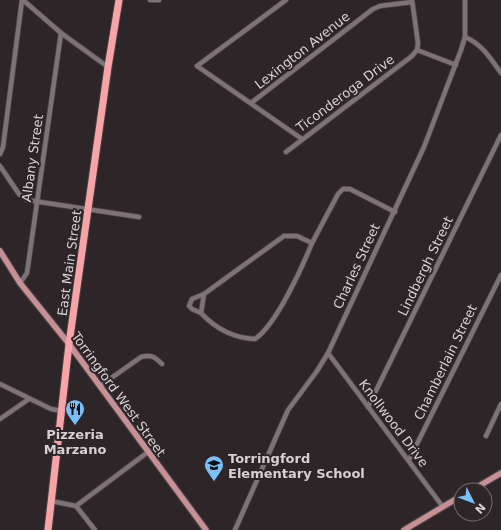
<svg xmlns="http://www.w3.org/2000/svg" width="501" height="530" viewBox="0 0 501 530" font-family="'DejaVu Sans',sans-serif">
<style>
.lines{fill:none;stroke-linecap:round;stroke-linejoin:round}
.minor-casing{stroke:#484043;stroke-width:6}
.major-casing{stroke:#484043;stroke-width:8}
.highway-casing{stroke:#484043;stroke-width:9}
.minor{stroke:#7d7276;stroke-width:4.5}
.major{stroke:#c69095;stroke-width:5.5}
.highway{stroke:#f6a4aa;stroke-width:7}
.labels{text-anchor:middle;stroke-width:4;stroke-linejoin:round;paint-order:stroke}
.street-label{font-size:13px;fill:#d7d0d3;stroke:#2e2528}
.poi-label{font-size:13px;font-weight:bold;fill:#d7d0d3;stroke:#2e2528}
</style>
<rect width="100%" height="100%" fill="#2e2528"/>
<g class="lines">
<defs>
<g id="minor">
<polyline points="23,0 61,33 108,67"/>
<polyline points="150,0 159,0"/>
<polyline points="286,0 197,66 302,139"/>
<polyline points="412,0 418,43 417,50"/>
<path d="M465,37C482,44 491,59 501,73"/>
<polyline points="417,50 456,65"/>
<polyline points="251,103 373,9 380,6 412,2"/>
<polyline points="286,152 412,56 417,50"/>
<polyline points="0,154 3,147 22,0"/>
<polyline points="0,166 19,194 27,200 139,217"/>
<path d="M284,236H297L312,243C302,268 276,325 255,339C233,338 215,328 201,313L204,294Z"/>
<polyline points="312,243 338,194 343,189 350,189 395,212"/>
<polyline points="20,283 27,273 61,33"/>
<polyline points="201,313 192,309 189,306 192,299 204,294"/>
<polyline points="328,353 443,507"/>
<polyline points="0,384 51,409 62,411"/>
<path d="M100,386L141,357C151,354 155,357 162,364"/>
<polyline points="368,407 501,135"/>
<polyline points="0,419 29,399"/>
<polyline points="486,436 501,404"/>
<polyline points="409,460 501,275"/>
<polyline points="51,501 76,506 95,530"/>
<polyline points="76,506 148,452"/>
<polyline points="235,530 288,410 317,371 328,353 424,147 461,50 465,37 465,0"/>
</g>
<g id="major">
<polyline points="0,251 20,283 69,344 206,530"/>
<polyline points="472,490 501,473"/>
<polyline points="404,530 461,496"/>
</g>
<polyline id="highway" points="48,530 69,344 108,67 119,0"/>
</defs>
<use href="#minor" class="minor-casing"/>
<use href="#major" class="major-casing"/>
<use href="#highway" class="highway-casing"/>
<use href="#minor" class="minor"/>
<use href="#major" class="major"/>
<use href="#highway" class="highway"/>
</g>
<defs>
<symbol id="restaurant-pin" viewBox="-11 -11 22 30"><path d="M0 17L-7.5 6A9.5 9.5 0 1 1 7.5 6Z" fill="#79bff8" stroke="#2e2528"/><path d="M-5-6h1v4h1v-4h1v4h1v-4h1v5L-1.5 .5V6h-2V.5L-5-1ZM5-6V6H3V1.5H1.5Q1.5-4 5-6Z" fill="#111"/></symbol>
<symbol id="school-pin" viewBox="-11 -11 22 30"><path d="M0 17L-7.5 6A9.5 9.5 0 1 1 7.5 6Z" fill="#79bff8" stroke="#2e2528"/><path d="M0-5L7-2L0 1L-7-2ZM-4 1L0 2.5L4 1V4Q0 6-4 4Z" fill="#111"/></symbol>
</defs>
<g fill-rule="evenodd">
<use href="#restaurant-pin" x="64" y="398" width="22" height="30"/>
<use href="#school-pin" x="203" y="454" width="22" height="30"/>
</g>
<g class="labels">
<g class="street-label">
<text transform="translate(302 50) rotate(-38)" y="5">Lexington Avenue</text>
<text transform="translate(345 93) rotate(-37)" y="5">Ticonderoga Drive</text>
<text transform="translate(32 158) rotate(-82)" y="5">Albany Street</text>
<text transform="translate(69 263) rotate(-82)" y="5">East Main Street</text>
<text transform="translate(356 266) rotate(-65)" y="5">Charles Street</text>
<text transform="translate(425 266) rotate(-64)" y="5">Lindbergh Street</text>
<text transform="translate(445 362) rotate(-64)" y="5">Chamberlain Street</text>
<text transform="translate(119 394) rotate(54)" y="5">Torringford West Street</text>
<text transform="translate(394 423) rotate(53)" y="5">Knollwood Drive</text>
</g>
<g class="poi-label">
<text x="75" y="439">Pizzeria<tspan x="75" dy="15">Marzano</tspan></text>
<text x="228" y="463" text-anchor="start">Torringford<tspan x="228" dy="15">Elementary School</tspan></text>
</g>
</g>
<g transform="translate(473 502) rotate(132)"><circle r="19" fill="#2e2528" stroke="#72696c"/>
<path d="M0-3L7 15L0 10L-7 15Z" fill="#79bff8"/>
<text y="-6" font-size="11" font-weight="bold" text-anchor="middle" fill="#d7d0d3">N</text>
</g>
</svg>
